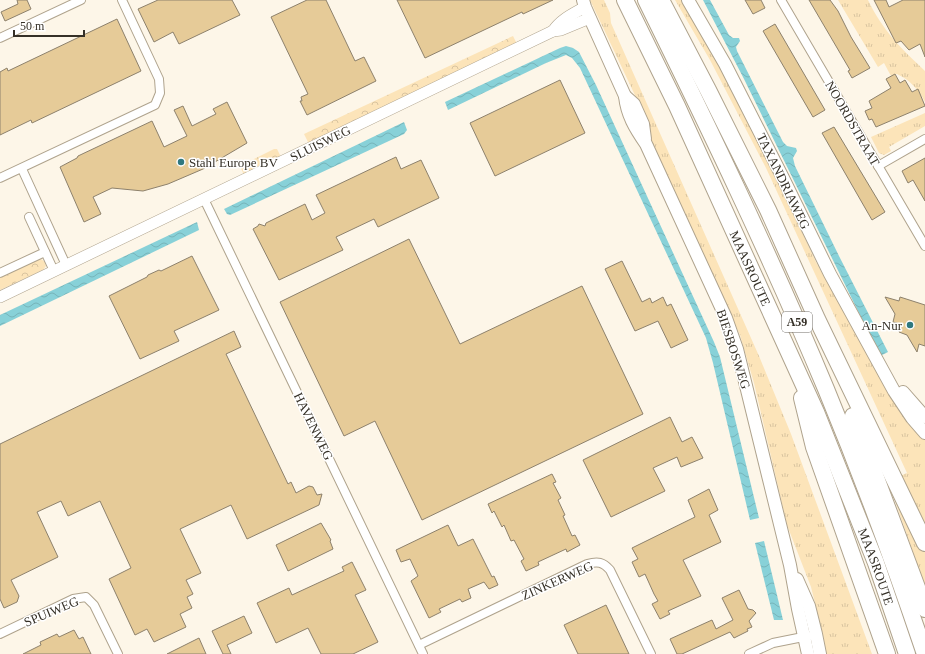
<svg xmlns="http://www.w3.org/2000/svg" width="925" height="654" viewBox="0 0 925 654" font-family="Georgia,serif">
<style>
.grass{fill:url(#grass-tufts)}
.forest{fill:url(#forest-crowns)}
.water{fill:url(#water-waves)}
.building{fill:#e6cb98;stroke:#8d816c}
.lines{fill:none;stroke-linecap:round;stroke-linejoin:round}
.minor-casing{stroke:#afa38d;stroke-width:10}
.tertiary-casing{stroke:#afa38d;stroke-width:12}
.secondary-casing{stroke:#afa38d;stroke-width:14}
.motorway-casing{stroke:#afa38d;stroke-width:18}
.minor{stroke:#fff;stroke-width:8}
.tertiary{stroke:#fff;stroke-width:11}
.secondary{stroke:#fff;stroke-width:12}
.motorway{stroke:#fff;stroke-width:16}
.poi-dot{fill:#2f787f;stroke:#fff;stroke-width:1.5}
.labels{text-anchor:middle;stroke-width:3;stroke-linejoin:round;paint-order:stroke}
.shield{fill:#fff;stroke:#726e68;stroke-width:1}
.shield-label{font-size:12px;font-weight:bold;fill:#353027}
.street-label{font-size:13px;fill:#353027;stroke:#fff}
.poi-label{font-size:13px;fill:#353027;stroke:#fff;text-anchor:start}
</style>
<defs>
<pattern id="grass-tufts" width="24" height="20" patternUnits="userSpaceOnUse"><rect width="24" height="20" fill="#fce4b9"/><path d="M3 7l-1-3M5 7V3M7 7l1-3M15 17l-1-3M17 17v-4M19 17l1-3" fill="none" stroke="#d9c49f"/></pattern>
<pattern id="forest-crowns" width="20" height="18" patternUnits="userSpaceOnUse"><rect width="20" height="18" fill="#fce4b9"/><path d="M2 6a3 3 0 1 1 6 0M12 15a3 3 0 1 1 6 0" fill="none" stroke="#d9c49f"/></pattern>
<pattern id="water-waves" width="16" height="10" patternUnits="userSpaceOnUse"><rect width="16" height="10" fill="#88d1d8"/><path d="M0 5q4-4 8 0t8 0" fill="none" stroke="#76b4b9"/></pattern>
</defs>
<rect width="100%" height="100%" fill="#fdf6e8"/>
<g class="grass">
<polygon points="590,0 604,0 610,13 611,23 759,356 791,434 872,654 826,654 823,635 811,587 787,525 754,383 740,335 659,161 641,108"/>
<polygon points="675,0 682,0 722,70 755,133 816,262 873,365 907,417 925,439 925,586 888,481 907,473 766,168 710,60"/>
<path d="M838,0H868C883,31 900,47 925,71V102C918,89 910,80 897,74L891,76L884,63L878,67Z"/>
<polygon points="925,113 925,126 889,147 891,151 884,155 879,153 871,137"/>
</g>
<g class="forest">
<polygon points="513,36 517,44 309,144 304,134"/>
<polygon points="274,149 277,149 281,157 244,175 240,166"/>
<polygon points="38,259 41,259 45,262 46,266 43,270 0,290 0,277"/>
</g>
<g class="water">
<polygon points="703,0 710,0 729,35 733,38 739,38 740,41 736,47 737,51 783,142 787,146 796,148 797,151 793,158 795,166 839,256 888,352 880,356 744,79"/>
<polygon points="566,46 573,48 579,52 596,85 714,342 720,357 759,518 750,520 713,363 706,338 580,68 572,58 566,55 546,63 448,110 445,102 560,48"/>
<polygon points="404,122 407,130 404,134 230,215 227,214 224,209"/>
<polygon points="197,222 199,230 0,326 0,315"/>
<polygon points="764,541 783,620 774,620 755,543"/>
</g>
<g class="building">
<polygon points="17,0 27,0 31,9 5,21 1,12 18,4"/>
<polygon points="158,0 232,0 240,15 179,44 173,32 154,42 138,9"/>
<polygon points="307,0 326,0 355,61 364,57 376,81 307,115 300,101 302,101 301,97 308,94 271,17"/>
<polygon points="397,0 553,0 523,14 522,12 425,58"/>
<polygon points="745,0 761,0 765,8 753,14"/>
<polygon points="809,0 830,0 838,11 851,37 870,68 852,78 848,71 850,70"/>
<polygon points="874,0 886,0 889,7 903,0 925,0 925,57 920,44 909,50 901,41 896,43"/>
<polygon points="117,19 141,71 32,123 31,120 0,135 0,72 7,68 8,71"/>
<polygon points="775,24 825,110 813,117 763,31"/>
<polygon points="895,74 900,83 905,80 912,92 918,89 925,106 876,127 872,119 869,120 865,111 872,108 869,101 891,88 886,79"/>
<polygon points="560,80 585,133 495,176 470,123"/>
<polygon points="227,102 247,143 203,169 168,184 143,191 112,188 93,197 101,214 84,222 60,167 77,158 78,156 152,121 164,147 187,136 174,110 183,106 192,126 216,114 213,109"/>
<polygon points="834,127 885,212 872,220 822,133"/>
<polygon points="396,157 401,169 421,160 439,198 378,227 374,219 336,237 343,250 279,280 253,229 258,226 259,224 265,226 266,223 305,204 312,220 325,213 316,195"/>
<polygon points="925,158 925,201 913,180 908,183 902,171"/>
<polygon points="409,239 460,344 582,286 643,414 422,520 375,421 344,436 280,302"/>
<polygon points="192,256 219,310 174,331 179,341 140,359 109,296 147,277 148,275 159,270 161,271"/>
<polygon points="622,261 642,302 650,298 652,303 663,297 667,306 671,304 688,340 671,348 658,321 635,331 605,269"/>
<polygon points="885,297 899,301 900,297 925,305 925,346 919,344 917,352 907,335 899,332 900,328 896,327 897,323 893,322 895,314"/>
<polygon points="234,331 241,347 226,354 288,484 291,482 296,493 309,486 313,487 317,495 322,494 319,505 247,539 231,505 180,529 201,573 186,580 193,594 187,597 192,608 180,614 186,627 154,642 147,629 135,635 109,579 131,568 100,501 68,516 61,501 37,512 58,557 11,580 19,596 17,602 4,608 0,599 0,444"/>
<polygon points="670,417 682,442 692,437 703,458 681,467 677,457 653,468 665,491 611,517 583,460"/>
<polygon points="552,474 556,482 553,483 561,498 558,500 565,515 563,516 572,536 575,535 580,545 567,552 566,549 538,562 539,565 526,571 521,561 524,559 514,540 511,541 504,525 502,527 494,511 492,513 488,504"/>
<polygon points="709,489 718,510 709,515 721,542 683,560 701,596 668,611 670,614 660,619 652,604 658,601 654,594 645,574 639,577 632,562 638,559 632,548 695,517 688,500"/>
<polygon points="321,523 331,540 330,541 333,549 288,571 276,545"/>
<polygon points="448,525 458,546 473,539 492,577 494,576 498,585 489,589 484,582 468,589 471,598 462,602 460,599 439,609 441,612 429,618 411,581 418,576 410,559 401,562 396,550"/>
<polygon points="352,562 366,590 355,595 378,642 353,654 321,654 308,628 276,643 257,603 289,588 292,595 344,571 342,567"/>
<polygon points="739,590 748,609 753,610 756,613 749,621 752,627 747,629 748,631 734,638 730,632 682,654 677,654 670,639 712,620 716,629 733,620 722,598"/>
<polygon points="606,605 629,654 578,654 564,625"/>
<polygon points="244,616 252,633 227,645 231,654 223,654 212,631"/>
<polygon points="74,630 79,639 83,637 91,654 23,654 41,645 40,642 57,634 59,637"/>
<polygon points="199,638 206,654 167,654"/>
</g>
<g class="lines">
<defs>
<g id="minor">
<polyline points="781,0 925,246"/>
<polyline points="0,38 81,0"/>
<polyline points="878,166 925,139"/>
<polyline points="22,169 66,265"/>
<polyline points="0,178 155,105 160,93 159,79 122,0"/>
<polyline points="204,199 423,654"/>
<polyline points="29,217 54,271"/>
<polyline points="0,273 45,252"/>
<polyline points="0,634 73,599 86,597 94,605 118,654"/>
<path d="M419,645L587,564C598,561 603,562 610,570L651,654"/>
<polyline points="749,654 773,643 808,636"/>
</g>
<g id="tertiary">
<path d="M553,31C561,19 573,14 585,7"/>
<polyline points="0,297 553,31 561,30 590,18"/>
</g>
<g id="secondary">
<path d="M583,0L585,7L625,96C627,115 635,128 646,144L726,318L737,349L790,565L798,609L808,654"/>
<polyline points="688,0 725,64 783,178 830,274 894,391 912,418 925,433"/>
<polyline points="625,96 634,104 643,124 645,139"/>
<polyline points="903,392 925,417"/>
<polyline points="797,579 809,606 816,634 820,654"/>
</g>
<g id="motorway">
<path id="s1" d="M625,0L677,106L816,412L876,563L907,654"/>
<path d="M646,0C709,128 771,257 826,389C862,476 895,565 925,654"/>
<polyline points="661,0 708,90 768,210 817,319 925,543"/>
<polyline points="802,398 814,447 887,654"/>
<polyline points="853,416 925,609"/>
</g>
</defs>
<use href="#minor" class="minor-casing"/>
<use href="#tertiary" class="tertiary-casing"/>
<use href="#secondary" class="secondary-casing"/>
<use href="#motorway" class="motorway-casing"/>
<use href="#minor" class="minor"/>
<use href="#tertiary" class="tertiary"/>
<use href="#secondary" class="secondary"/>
<use href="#motorway" class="motorway"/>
</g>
<g class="poi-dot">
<circle cx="181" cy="162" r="4"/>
<circle cx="910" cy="325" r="4"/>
</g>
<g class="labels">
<rect class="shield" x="782" y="312" width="30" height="20" rx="3"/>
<g class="shield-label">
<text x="797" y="326">A59</text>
</g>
<g class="street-label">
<text transform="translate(853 123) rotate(60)" y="5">NOORDSTRAAT</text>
<text transform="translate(320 143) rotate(-26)" y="5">SLUISWEG</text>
<text transform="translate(784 181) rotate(64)" y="5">TAXANDRIAWEG</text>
<text dy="5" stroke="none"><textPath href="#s1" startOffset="296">MAASROUTE</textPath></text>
<text transform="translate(734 349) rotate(72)" y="5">BIESBOSWEG</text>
<text transform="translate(314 426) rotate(64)" y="5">HAVENWEG</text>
<text dy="5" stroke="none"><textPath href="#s1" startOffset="620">MAASROUTE</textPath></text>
<text transform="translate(557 580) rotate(-24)" y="5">ZINKERWEG</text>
<text transform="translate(51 611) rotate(-23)" y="5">SPUIWEG</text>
</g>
<g class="poi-label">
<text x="189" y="167">Stahl Europe BV</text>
<text x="902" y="330" text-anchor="end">An-Nur</text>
</g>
</g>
<path d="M14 30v6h70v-6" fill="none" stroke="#353027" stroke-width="2"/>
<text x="20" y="30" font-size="12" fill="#353027" stroke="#ffffff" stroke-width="3" paint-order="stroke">50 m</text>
</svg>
